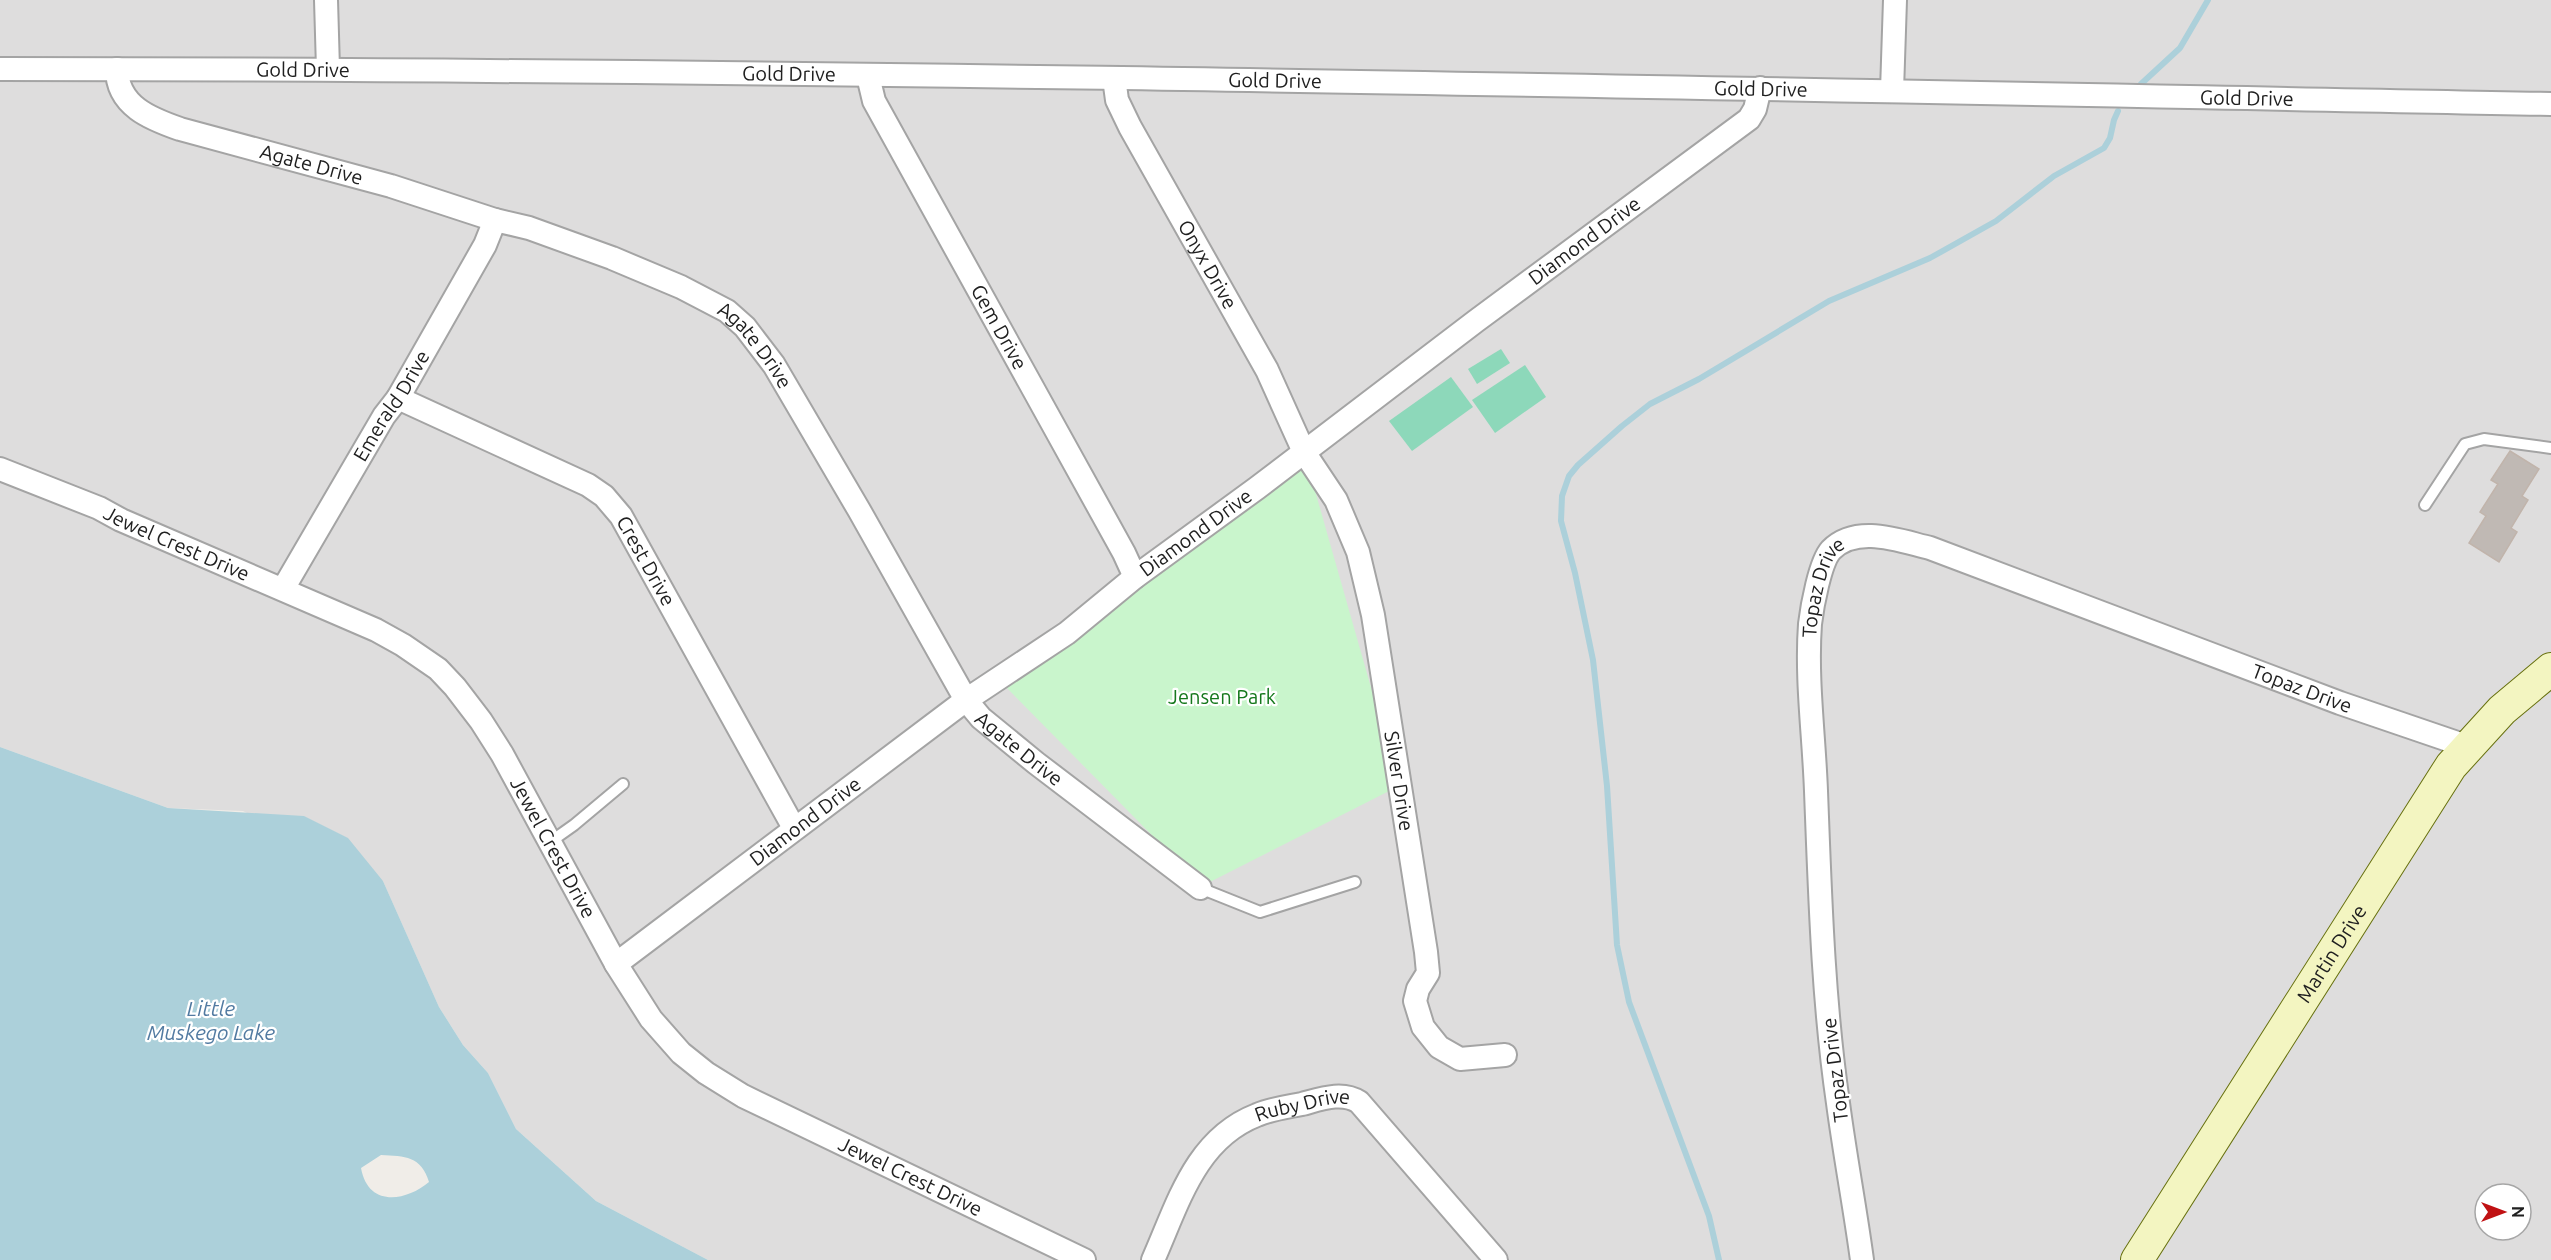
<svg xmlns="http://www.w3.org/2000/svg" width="2551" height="1260" viewBox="0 0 2551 1260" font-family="Ubuntu,sans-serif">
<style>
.residential{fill:#dedddd;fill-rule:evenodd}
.park{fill:#c9f5cc}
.pitch{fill:#8dd8ba}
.water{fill:#acd0da;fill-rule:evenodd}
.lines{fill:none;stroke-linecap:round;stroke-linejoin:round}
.stream{stroke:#acd0da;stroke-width:6}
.building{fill:#c0b9b4;stroke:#c1b4ab;stroke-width:1.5}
.lane-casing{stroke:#a4a4a4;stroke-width:14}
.street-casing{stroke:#a4a4a4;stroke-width:26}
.secondary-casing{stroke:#67700e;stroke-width:34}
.lane{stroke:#fff;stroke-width:10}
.street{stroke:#fff;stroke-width:22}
.secondary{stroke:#f3f5c1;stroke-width:32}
.labels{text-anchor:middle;stroke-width:4.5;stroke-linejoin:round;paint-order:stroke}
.street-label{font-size:20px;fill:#202020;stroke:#fff}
.park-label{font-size:20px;fill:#15781c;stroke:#fff}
.water-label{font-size:21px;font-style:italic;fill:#517aa1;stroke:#fff}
</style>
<rect width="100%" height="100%" fill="#f0ede8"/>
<path class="residential" d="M0,0H2551V1260H708L596,1201L516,1129L488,1073L463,1045L439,1007L383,881L243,811L168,808L0,747ZM2485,1194H2521V1230H2485Z"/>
<polygon class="park" points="1304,452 1399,786 1202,886 999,680"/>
<g class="pitch">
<polygon points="1501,349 1510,363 1477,384 1468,369"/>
<polygon points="1525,365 1546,397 1495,433 1472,400"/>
<polygon points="1451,377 1473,407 1412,451 1389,421"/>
</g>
<path class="water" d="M0,747L168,808L304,816L348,838L383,881L439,1007L463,1045L488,1073L516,1129L596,1201L708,1260H0ZM381,1155C405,1156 421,1156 429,1182C405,1202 368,1207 361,1168Z"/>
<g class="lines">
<g class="stream">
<polyline points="2141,84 2180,48 2208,0"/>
<polyline points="1719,1260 1709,1216 1629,1002 1617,945 1607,786 1593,660 1575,573 1561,521 1562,496 1569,476 1578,465 1622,426 1650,404 1699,379 1829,301 1930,258 1996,221 2054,176 2104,148 2110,138 2114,120 2118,111"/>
</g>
</g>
<polygon class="building" points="2510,451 2539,469 2522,496 2528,500 2511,528 2517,532 2499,562 2469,543 2486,516 2480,512 2498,484 2491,480"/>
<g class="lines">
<defs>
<g id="lane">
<polyline points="2425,505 2465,444 2484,439 2551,448"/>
<polyline points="550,842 574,825 623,784"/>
<polyline points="1200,888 1260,912 1355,882"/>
</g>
<g id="street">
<polyline points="326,0 328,69"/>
<path id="s1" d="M0,69C851,69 1701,88 2551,104"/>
<path id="s2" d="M117,69C117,106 151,119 180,129L391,186L495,220L529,228L612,258L681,287L727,311L745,327L774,365L859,510L966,700L981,718L1036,763L1200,888"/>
<path id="s3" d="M868,76L874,101L1124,553L1135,577"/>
<path id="s4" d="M1114,78L1117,100L1130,127L1267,370L1304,452L1336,500L1358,552L1373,615L1426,952L1428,973L1418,989L1415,1001L1423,1027L1439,1047L1460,1059L1505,1055"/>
<polyline points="1892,91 1895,0"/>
<path id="s5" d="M398,398L588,485L604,496L621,516L794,828"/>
<path id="s6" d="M0,469L99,508L121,520L376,630L403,645L438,669L455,687L481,721L502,754L616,964L651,1019L681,1053L706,1073L743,1096L1084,1260"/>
<path id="s7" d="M283,589L384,416L398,398L485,245L495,220"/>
<path id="s8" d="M616,964L966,700L1067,633L1135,577L1257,488L1476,321L1749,119L1755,109L1760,88"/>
<path id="s9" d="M1153,1260C1178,1204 1195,1139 1257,1115C1271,1109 1287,1107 1302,1104C1321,1099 1342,1091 1359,1102L1496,1260"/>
<path id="s10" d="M1862,1260C1855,1208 1845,1156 1838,1103C1823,1000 1820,895 1816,791C1814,736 1806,679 1810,624C1812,607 1820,562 1831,550C1857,524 1900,541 1930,548L2340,703L2466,746"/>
</g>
<g id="secondary">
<path id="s11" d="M2137,1260L2451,766L2502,710L2551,669"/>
</g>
</defs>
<use href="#lane" class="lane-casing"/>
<use href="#street" class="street-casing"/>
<use href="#secondary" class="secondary-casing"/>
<use href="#lane" class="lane"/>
<use href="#street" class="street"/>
<use href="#secondary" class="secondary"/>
</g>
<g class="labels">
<g class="street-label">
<text dy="7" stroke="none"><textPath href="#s1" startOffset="303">Gold Drive</textPath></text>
<text dy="7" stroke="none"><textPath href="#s1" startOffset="789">Gold Drive</textPath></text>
<text dy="7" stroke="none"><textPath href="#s1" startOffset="1275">Gold Drive</textPath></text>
<text dy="7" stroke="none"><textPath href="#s1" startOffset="1761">Gold Drive</textPath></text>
<text dy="7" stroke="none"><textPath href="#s1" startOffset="2247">Gold Drive</textPath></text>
<text dy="7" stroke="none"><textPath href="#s2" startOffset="230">Agate Drive</textPath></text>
<text dy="7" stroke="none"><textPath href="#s8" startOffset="1209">Diamond Drive</textPath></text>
<text dy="7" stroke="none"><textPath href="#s4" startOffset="210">Onyx Drive</textPath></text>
<text dy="7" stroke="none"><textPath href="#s3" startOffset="284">Gem Drive</textPath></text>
<text dy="7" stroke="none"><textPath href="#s2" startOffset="716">Agate Drive</textPath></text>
<text dy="7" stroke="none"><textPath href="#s7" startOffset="213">Emerald Drive</textPath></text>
<text dy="7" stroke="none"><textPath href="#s8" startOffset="723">Diamond Drive</textPath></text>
<text dy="7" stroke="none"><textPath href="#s6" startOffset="192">Jewel Crest Drive</textPath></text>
<text dy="7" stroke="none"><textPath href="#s5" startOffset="306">Crest Drive</textPath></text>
<text dy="7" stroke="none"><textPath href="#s10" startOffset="678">Topaz Drive</textPath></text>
<text dy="7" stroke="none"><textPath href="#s10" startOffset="1218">Topaz Drive</textPath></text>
<text dy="7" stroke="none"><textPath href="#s2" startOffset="1202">Agate Drive</textPath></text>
<text dy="7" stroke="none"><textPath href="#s4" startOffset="768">Silver Drive</textPath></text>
<text dy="7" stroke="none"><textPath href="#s8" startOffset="237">Diamond Drive</textPath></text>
<text dy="7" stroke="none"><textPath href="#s6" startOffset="696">Jewel Crest Drive</textPath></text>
<text dy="7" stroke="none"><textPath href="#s11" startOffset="363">Martin Drive</textPath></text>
<text transform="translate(1835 1070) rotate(-97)" y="7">Topaz Drive</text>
<text dy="7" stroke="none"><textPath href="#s9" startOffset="231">Ruby Drive</textPath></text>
<text dy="7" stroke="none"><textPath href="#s6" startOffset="1200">Jewel Crest Drive</textPath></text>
</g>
<g class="park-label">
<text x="1222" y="704">Jensen Park</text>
</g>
<g class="water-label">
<text x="211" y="1016">Little<tspan x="211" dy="24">Muskego Lake</tspan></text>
</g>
</g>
<g transform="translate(2503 1212) rotate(90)"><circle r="28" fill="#ffffff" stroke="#a6a6a6" stroke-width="1.5"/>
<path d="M0-4.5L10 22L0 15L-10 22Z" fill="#c01113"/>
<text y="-9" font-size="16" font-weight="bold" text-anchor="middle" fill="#202020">N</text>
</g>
</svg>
